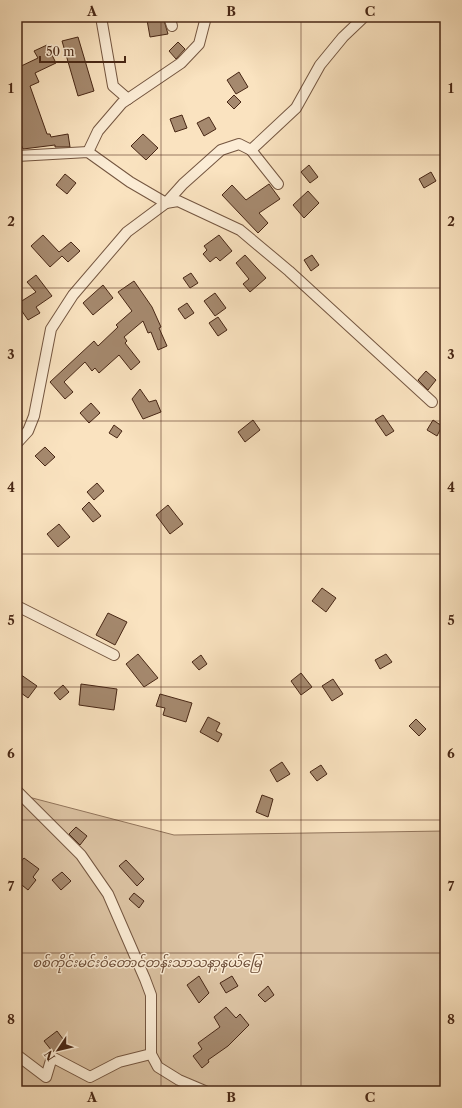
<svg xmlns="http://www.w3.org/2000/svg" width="462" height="1108" viewBox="0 0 462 1108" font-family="'Libre Caslon Text','Noto Sans Myanmar',serif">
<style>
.green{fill:#dcc3a3;stroke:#92755c}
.building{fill:#a5896e;stroke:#482715}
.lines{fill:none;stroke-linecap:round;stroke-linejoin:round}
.street-casing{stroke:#745640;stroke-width:12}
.street{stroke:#fcedd6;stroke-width:10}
.grid{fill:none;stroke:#482715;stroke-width:1;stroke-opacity:0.55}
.labels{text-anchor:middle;stroke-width:3;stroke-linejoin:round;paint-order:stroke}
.park-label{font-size:13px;font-style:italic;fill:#6d4e38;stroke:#fcedd6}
.neatline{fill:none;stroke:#482715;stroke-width:1.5}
.grid-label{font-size:13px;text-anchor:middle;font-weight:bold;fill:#482715}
</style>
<rect width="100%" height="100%" fill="#fae3c0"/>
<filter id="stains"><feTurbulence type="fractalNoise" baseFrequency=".005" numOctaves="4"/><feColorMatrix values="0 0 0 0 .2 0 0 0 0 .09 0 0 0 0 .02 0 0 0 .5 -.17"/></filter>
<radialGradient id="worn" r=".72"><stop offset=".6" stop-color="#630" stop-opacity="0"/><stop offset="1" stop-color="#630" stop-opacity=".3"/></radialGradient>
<polygon class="green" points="17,794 174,835 445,831 445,1091 17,1091"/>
<g class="building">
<polygon points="163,17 168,34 150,37 147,20"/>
<polygon points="78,37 94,91 78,96 62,41"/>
<polygon points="178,42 185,49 176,59 169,51"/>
<polygon points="47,45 56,63 35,73 39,82 30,86 47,134 50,134 51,137 68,134 70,147 55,147 55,145 23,149 17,135 17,68 38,58 34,51"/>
<polygon points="239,72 248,87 236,94 227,80"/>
<polygon points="234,95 241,102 234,109 227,102"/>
<polygon points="182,115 187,128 175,132 170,119"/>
<polygon points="209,117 216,129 204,136 197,123"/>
<polygon points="143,134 158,148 146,160 131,146"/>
<polygon points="309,165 318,177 310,183 301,172"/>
<polygon points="431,172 436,181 424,188 419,179"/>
<polygon points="65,174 76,183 67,194 56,185"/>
<polygon points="269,184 280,199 259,213 268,223 258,233 222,195 232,185 246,200"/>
<polygon points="308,191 319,203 304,218 293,205"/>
<polygon points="43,235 59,252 71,242 80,251 68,262 62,256 50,267 31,246"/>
<polygon points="219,235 232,251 220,261 216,257 210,262 203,254 207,250 204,246"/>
<polygon points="245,255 266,278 250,292 243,284 249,279 236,263"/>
<polygon points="312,255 319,265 311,271 304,260"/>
<polygon points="191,273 198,283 190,288 183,278"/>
<polygon points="36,275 52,296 36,307 40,313 28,320 17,304 36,292 27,282"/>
<polygon points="134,281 152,307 161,327 159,328 167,346 158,350 151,332 148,333 143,321 124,337 127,341 125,343 140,362 131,370 119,355 99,373 95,368 92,371 85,362 64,382 73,392 65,399 50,382 94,341 98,346 118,327 116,325 132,311 118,292"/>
<polygon points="103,285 113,298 93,315 83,303"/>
<polygon points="215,293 226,308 215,316 204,301"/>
<polygon points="187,303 194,313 185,319 178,309"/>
<polygon points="218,317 227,330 218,336 209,323"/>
<polygon points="426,371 436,380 428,390 418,380"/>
<polygon points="140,389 149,402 156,400 161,412 143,419 132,399"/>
<polygon points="91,403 100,413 89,423 80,413"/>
<polygon points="383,415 394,431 386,436 375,420"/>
<polygon points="253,420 260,430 245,442 238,432"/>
<polygon points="433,420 442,426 437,436 427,430"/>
<polygon points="114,425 122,431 117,438 109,433"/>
<polygon points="45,447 55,457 45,466 35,456"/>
<polygon points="97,483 104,491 94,500 87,492"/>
<polygon points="89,502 101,516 93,522 82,509"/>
<polygon points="168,505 183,524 170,534 156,515"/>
<polygon points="59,524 70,537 58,547 47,534"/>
<polygon points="322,588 336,598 326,612 312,601"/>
<polygon points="108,613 127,622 115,645 96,635"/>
<polygon points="138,654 158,678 144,687 126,664"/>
<polygon points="386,654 392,662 380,669 375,660"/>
<polygon points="201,655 207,664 199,670 192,662"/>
<polygon points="17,672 37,686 28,698 17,690"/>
<polygon points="301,673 312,687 301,695 291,681"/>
<polygon points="333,679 343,694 332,701 322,686"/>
<polygon points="81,684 117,689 114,710 79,705"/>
<polygon points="63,685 69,692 60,700 54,693"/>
<polygon points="160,694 192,703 186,722 163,715 165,708 156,706"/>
<polygon points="208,717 220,723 216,731 222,734 218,742 200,732"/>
<polygon points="416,719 426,729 419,736 409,726"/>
<polygon points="282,762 290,774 277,782 270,770"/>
<polygon points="321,765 327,774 317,781 310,772"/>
<polygon points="262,795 273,799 268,817 256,812"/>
<polygon points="76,827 87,836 80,845 69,834"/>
<polygon points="24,858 39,869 33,877 36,880 28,890 17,881 17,866"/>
<polygon points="126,860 144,879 137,886 119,866"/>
<polygon points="62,872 71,881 61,890 52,880"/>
<polygon points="134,893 144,901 139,908 129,899"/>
<polygon points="199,976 209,993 199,1003 187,985"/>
<polygon points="232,976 238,986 226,993 220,983"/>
<polygon points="268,986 274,995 265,1002 258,995"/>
<polygon points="226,1007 236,1018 240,1014 249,1025 228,1046 208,1060 209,1062 202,1068 193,1056 202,1049 198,1043 220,1027 214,1017"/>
<polygon points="57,1031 66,1043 55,1051 52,1051 44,1041"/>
</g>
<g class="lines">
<defs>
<g id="street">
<polyline points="101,17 113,86 128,99"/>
<polyline points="169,17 172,26"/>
<polyline points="251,150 296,108 320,65 343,37 364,17"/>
<polyline points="88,152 98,131 122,103 181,63 199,44 206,17"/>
<polyline points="17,156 88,152 130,182 166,203 178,201 240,230 289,271 432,402"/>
<polyline points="17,443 28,431 34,416 51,329 73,295 127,232 166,203 183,184 221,150 239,144 251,150 278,184"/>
<polyline points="17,606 114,655"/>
<polyline points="17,791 81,855 108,894 145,979 151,995 151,1054"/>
<polyline points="17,1055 46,1077 52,1057 90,1077 119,1062 151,1054 158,1067 179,1080 205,1091"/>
</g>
</defs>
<use href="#street" class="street-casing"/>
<use href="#street" class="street"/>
</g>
<path class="grid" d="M161,17V1091M301,17V1091M17,155H445M17,288H445M17,421H445M17,554H445M17,687H445M17,820H445M17,953H445"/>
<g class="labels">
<g class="park-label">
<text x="147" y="967">စစ်ကိုင်းမင်းဝံတောင်တန်းသာသနာ့နယ်မြေ</text>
</g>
</g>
<rect width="462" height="1108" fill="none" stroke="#fae3c0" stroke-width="44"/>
<g transform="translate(58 1050) rotate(235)" stroke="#fcedd6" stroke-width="3" paint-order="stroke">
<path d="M0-3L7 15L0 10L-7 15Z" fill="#482715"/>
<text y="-6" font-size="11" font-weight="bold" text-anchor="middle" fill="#482715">N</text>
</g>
<path d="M40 56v6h85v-6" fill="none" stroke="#482715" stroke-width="2"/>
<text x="46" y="56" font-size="12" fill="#482715" stroke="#fcedd6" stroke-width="3" paint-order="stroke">50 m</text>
<rect x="22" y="22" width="418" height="1064" class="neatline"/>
<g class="grid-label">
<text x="92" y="16">A</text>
<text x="231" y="16">B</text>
<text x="370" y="16">C</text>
<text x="11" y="93">1</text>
<text x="451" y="93">1</text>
<text x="11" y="226">2</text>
<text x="451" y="226">2</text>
<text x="11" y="359">3</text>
<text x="451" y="359">3</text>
<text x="11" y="492">4</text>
<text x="451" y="492">4</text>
<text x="11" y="625">5</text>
<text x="451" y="625">5</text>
<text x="11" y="758">6</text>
<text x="451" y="758">6</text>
<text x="11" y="891">7</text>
<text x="451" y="891">7</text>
<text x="11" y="1024">8</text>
<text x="451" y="1024">8</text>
<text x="92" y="1102">A</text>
<text x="231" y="1102">B</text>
<text x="370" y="1102">C</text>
</g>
<rect width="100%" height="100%" filter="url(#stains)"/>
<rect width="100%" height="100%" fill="url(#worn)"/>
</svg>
